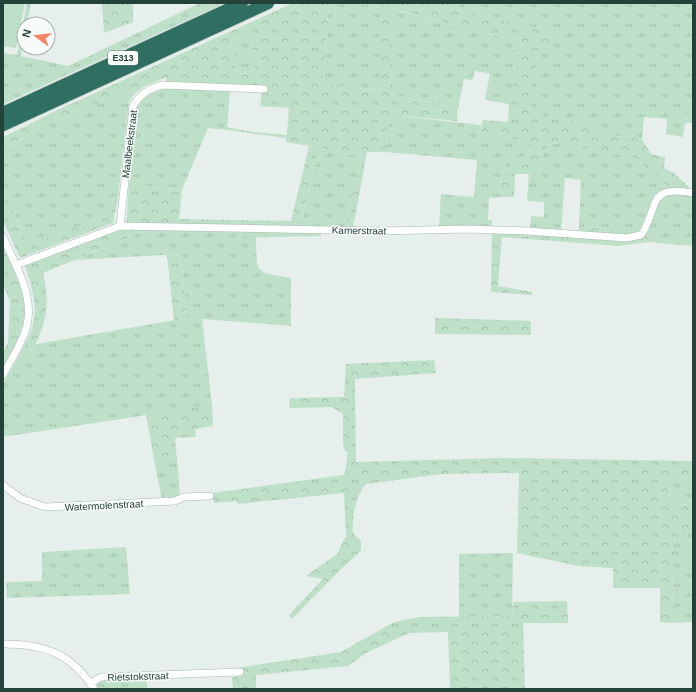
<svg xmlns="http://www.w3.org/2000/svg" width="696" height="692" viewBox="0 0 696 692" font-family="Arial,sans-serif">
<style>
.grass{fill:url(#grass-tufts)}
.forest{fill:url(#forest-crowns);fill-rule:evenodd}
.pitch{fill:#bfe0c8}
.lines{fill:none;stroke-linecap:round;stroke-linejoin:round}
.street-casing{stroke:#a8b8b2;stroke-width:8}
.highway-casing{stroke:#c2cac8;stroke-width:14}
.street{stroke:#fff;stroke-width:7}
.highway{stroke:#2f6f62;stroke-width:12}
.labels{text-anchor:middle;stroke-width:3;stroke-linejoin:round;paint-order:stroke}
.shield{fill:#f7fbf9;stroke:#637a73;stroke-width:1}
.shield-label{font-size:9px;font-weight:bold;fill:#24423a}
.street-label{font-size:10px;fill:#24423a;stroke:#f7fbf9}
</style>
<defs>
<pattern id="grass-tufts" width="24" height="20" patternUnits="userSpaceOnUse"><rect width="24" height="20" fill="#bfe0c8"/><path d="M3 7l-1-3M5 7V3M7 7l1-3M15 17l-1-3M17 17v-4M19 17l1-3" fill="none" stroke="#a4c1ad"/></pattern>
<pattern id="forest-crowns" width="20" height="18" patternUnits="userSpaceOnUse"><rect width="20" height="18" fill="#bfe0c8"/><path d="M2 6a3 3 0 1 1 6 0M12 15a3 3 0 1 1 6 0" fill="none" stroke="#a4c1ad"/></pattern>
</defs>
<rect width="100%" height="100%" fill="#e6efeb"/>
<g class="grass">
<polygon points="27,3 31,3 27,24 24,24 24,39 21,56 68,66 200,3 219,3 220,5 3,104 3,53 17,55"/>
<polygon points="329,3 352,3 382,8 380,91 323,84"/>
<polygon points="459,3 693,3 693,97 689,97 683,137 666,134 667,119 644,117 642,139 600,134 601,126 530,114 539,45 458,10"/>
<polygon points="391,9 522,42 509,104 485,100 490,74 475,71 472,80 464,79 458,108 390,94"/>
<polygon points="252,33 254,73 237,74 231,43"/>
<path d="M167,89H230L227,130L208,128L182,190L129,184L137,106C143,94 154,91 167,89Z"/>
<polygon points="127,92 129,102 118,199 114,198 109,215 27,246 3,188 3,149 35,131 32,123 53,112 58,121"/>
<path d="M390,115L481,125L479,134L522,141L531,144L532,148C525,158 504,166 501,177C500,183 501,191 502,197L489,198L488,220L492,221V226L439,227L441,194L474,197L477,160L385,152Z"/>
<path d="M552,143L631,156L658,176L668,188L659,193L642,232L635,234L603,228L579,227L581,180L565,178L561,231L530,229L531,216L544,217V202L527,201L529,174H539C541,163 541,149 552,143Z"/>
<polygon points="318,148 362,157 345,228 309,226 302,221"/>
<polygon points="671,193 693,196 693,246 648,242 647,234 656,205 659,200"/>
<path d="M160,230L236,232V238L256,236C257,274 253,272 291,278V326L202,319L212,405L3,437V384L18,357L25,362L36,344L187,318L180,254L75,260L139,233Z"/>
<polygon points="177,458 180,496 172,499 162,499 154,460"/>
<polygon points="669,478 693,479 693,505 670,504"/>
<polygon points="686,529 693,529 693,549 673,549 673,537 687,536"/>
<polygon points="126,547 130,594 7,598 6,582 42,581 42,552"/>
<polygon points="513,553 512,616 459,617 459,554"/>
<polygon points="672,559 693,559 693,622 673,623"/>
<polygon points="103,679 146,679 147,689 98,689 97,685"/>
</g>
<g class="forest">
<polygon points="102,3 133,3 133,22 104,33"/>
<path d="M293,3H329L323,84L379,91L382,8L352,3H459L458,10L551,33L548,47L539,46L531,114L601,126V134L642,139L651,154L665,157L664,168L674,173L689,187L687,190L668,188L658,176L631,156L552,143C541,149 541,163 539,174H515L514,197H502C501,191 500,183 501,177C504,166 525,158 532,148L531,145L522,141L479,134L483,120L508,122L509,104L522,42L392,9L390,94L458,108L457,121L390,115L385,152H367L353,228H345L362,157L318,148L302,221L309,222V226L321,228V236L236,238V232L160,230L139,233L43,273C52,310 44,331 25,363L18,357C40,320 38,306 25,266L126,228L129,184L182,190L179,219L291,221L309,146L286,142V138L227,130V127L253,132L287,135L289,108L260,106L262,92L167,89L166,78C152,82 136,88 129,102L127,92L58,121L53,112ZM252,33L254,73L237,74L231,43Z"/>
<polygon points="689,97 693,97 693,123 685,123"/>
<polygon points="32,123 35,131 3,149 3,137"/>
<polygon points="3,188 27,245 109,215 114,198 118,199 113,223 20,258 3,221"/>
<polygon points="492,226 578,232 579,227 603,228 647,234 648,242 619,246 502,237 498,286 532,292 532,295 491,292"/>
<path d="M3,247C30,306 34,310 3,369V352L8,342L10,301L3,285Z"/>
<polygon points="180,254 187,318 174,321 167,255"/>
<polygon points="435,318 531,321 531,335 435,334"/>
<path d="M434,360L436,373L355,379L356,462L500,458L693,461V479L669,478L670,504L693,505V529H686L687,537H673V549H693V559H672L673,623L660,622V588H613V568L578,566L517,553L519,473L441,474L366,484C355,497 352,516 353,533L361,541V551L342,568L292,619L289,615L323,579L306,576L337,554L346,536L344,493L238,504L237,501L214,503L212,493L343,475L345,472L348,453L345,451L343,445V414L332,407L289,408L290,398L344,397L346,364Z"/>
<polygon points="212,405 213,426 195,429 196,437 175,438 177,458 154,460 146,414"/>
<polygon points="567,601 568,623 523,623 525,689 450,689 448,632 409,633 366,653 348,666 256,675 256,689 233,689 232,677 237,676 236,668 341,652 394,622 419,617 512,616 513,602"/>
</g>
<polygon class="pitch" points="3,3 25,3 16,48 3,46"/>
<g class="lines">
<defs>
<g id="street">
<path d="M120,226L133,106C140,94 149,88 163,85L264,89"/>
<path d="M3,237C15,264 34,295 27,325C23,343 11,359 3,375"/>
<path d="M16,265L120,226L380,231L467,229L527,231L627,238L641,235C660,208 645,184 693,193"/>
<polyline points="3,485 20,498 45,507 175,501 184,497 210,496"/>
<path d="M3,644C44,644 71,653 94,689"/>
<polyline points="91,683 101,677 240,672"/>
</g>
<g id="highway">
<polyline points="3,113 242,3"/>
<polyline points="3,125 268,3"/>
</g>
</defs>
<use href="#street" class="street-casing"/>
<use href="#highway" class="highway-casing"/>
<use href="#street" class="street"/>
<use href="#highway" class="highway"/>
</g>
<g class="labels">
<rect class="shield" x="108" y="51" width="30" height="14" rx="3"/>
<g class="shield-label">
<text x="123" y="61">E313</text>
</g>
<g class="street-label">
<text transform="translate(129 144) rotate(-83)" y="4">Maalbeekstraat</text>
<text transform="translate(359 230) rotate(1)" y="4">Kamerstraat</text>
<text transform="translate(104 505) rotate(-3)" y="4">Watermolenstraat</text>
<text transform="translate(138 676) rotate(-2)" y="4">Rietstokstraat</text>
</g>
</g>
<rect width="696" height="692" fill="none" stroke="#24423a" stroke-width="8"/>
<g transform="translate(36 36) rotate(285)"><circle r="19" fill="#f7fbf9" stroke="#a3b1ad"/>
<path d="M0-3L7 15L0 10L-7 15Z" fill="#f4845f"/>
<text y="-6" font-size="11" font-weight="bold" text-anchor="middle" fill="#24423a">N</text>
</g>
</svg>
